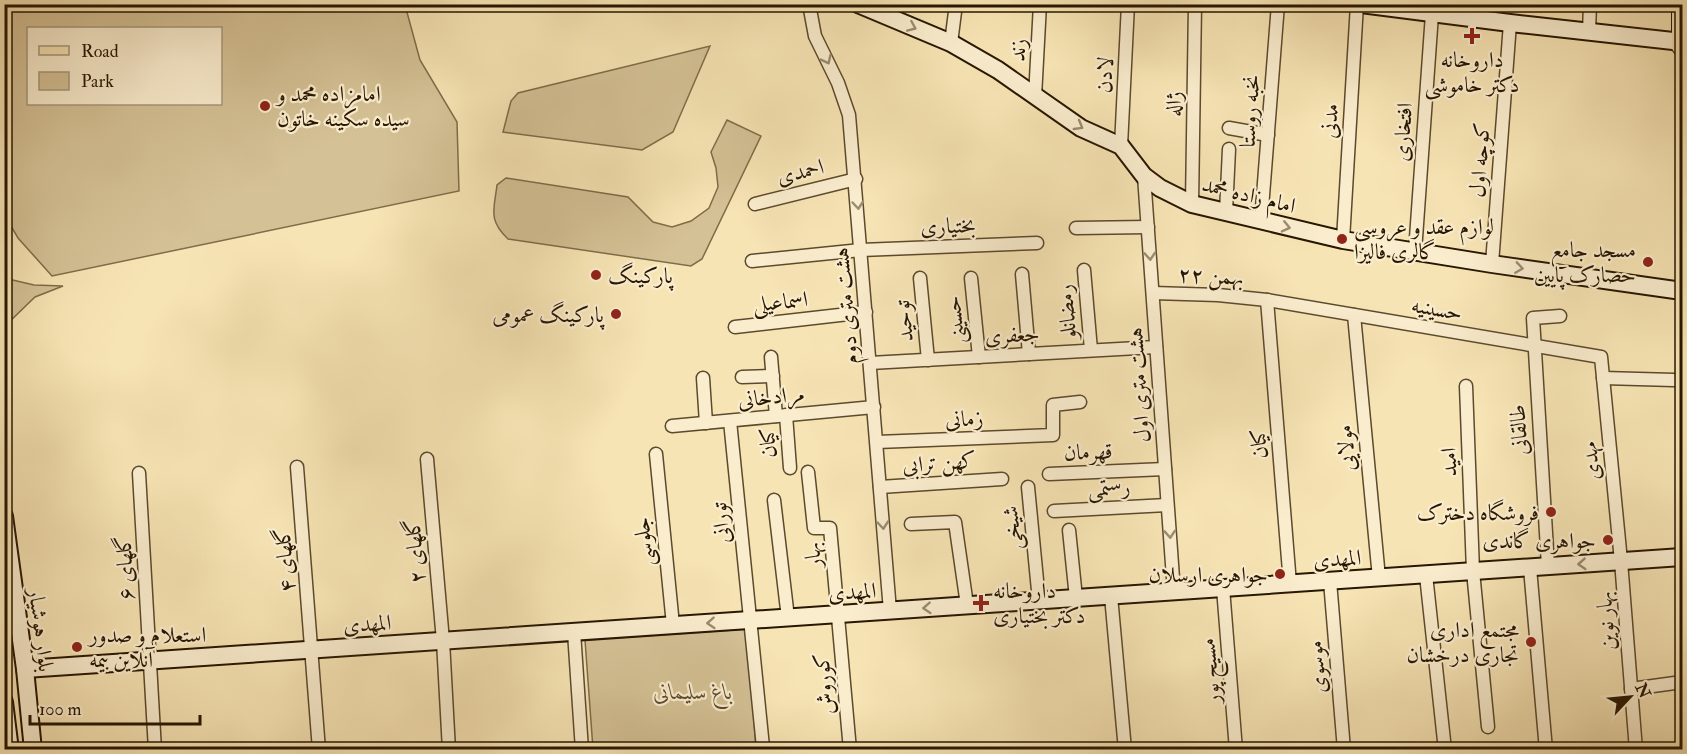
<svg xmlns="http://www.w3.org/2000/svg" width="1687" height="754" viewBox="0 0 1687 754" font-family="'IM FELL Double Pica',Amiri,serif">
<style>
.green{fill:#d4c195;stroke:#7e6c4a;stroke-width:1.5;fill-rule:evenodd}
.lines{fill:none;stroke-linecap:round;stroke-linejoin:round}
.street-casing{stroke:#5b4a2d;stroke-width:15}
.secondary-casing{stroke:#271600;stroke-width:20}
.primary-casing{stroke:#271600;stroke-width:22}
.street{stroke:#faedce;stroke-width:12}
.secondary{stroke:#faedce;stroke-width:16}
.primary{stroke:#f7e4b4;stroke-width:20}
.oneway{stroke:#9b8c71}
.poi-dot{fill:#8f2418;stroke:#faedce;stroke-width:2}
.labels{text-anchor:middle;stroke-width:4.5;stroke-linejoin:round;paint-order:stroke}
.street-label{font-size:22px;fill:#271600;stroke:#faedce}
.poi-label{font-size:22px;fill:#271600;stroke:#faedce;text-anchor:end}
.park-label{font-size:22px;font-style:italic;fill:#5b492d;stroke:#faedce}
</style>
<rect width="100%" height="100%" fill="#f7e4b4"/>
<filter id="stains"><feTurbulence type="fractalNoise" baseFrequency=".00333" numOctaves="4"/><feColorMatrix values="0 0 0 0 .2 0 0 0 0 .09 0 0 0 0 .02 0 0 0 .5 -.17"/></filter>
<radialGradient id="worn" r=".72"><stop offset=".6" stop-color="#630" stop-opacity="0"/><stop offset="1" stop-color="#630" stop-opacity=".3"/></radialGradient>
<g class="green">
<path d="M4,5H405L420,60L457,122L459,191L52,276L18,238L5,216ZM28,28H220V104H28Z"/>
<polygon points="710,46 673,132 642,150 503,132 511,101 518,93"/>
<path d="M727,120L761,136L702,259L691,266L508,239C488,220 494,210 497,185L506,178L628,197L653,222L672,227L691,221L709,208L718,187L716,168L711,152Z"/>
<polygon points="4,278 34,285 63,286 35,297 6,325"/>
<polygon points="748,629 756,749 593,749 585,640"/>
</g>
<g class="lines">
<defs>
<g id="street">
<polyline points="809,4 815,36 838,83 849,115 890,611"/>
<polyline points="1589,32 1590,4"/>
<polyline points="951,43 956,4"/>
<polyline points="1035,97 1040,4"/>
<polyline points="1229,128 1268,135"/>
<polyline points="1121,146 1128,4"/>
<polyline points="1144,176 1174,592"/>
<polyline points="755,204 856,179"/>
<polyline points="1192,204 1195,4"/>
<polyline points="1226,212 1229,149"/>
<polyline points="1261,221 1278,4"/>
<polyline points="1076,228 1148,227"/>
<polyline points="1343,240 1357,4"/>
<polyline points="1415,252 1432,14"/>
<polyline points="752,261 861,250 1037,243"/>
<polyline points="1492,264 1510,23"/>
<polyline points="1084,270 1091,350"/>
<polyline points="1022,274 1029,354"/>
<polyline points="920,278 928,360"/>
<polyline points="971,278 979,357"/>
<polyline points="1153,293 1218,295 1267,300 1601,357 1621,561 1636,750"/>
<polyline points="1267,300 1290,584"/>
<polyline points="1354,315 1379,578"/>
<polyline points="735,327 866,312"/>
<polyline points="771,357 776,416"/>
<polyline points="870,363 1156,347"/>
<polyline points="742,377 773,376"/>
<polyline points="703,378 706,423"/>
<polyline points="1603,378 1674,380"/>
<polyline points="1466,386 1473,571 1488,727"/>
<polyline points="786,415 790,468"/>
<polyline points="730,421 763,747"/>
<polyline points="672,426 874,407"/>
<polyline points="877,442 1053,435 1053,405 1080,402"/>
<polyline points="656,454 673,625"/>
<polyline points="427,459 443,641 449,750"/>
<polyline points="297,467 319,750"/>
<polyline points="808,472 814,528 830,528 850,750"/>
<polyline points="139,473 155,750"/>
<polyline points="1049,474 1165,469"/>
<polyline points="880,487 1002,479"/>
<polyline points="1028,487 1039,601"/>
<polyline points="774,500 788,618"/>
<polyline points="1054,511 1167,505"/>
<polyline points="911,524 955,522 967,605"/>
<polyline points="1069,530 1076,598"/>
<polyline points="1548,566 1533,318 1560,316"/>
<polyline points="1530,568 1546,750"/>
<polyline points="1426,575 1445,750"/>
<polyline points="1330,581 1344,750"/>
<polyline points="1223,588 1236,750"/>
<polyline points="1111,596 1125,750"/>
<polyline points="574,632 582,750"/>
<polyline points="1631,689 1682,682"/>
</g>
<g id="secondary">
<polyline points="858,4 951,43 998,70 1081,128 1121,146 1144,176 1160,188 1192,204 1343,240 1492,264 1682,291"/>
<polyline points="1361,4 1510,23 1682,42"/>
<polyline points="4,516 25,669 33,750"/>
<polyline points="25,669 1682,557"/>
<polyline points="4,702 10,750"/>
</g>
<polyline id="primary" points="1682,4 1682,46"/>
</defs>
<use href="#street" class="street-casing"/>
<use href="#secondary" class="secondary-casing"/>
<use href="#primary" class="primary-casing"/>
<use href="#street" class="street"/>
<use href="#secondary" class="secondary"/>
<use href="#primary" class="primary"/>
</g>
<defs><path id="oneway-chevron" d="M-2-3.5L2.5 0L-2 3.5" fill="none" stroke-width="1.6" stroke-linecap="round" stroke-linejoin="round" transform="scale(1.5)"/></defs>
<g class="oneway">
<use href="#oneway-chevron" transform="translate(912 27) rotate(23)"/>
<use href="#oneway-chevron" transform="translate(827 60) rotate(64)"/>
<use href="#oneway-chevron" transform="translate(1079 126) rotate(30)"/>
<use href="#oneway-chevron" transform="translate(858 205) rotate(85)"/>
<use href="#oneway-chevron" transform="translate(1286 227) rotate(13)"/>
<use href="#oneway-chevron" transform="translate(1150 256) rotate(86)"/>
<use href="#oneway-chevron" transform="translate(1519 268) rotate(8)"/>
<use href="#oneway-chevron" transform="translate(883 525) rotate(85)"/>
<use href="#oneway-chevron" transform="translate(1170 534) rotate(86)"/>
<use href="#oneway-chevron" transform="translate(1582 564) rotate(176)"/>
<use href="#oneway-chevron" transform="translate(927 608) rotate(176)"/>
<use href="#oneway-chevron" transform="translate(711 623) rotate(176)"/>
</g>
<g class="poi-dot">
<path d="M1469 27h6v6h6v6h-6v6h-6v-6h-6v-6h6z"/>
<circle cx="265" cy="106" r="6"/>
<circle cx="1342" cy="239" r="6"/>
<circle cx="1648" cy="262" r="6"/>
<circle cx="596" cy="275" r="6"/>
<circle cx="616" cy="314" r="6"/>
<circle cx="1551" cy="512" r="6"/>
<circle cx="1608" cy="540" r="6"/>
<circle cx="1280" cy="574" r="6"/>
<path d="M978 594h6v6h6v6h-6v6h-6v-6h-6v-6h6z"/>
<circle cx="1531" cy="642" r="6"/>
<circle cx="77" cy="647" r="6"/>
</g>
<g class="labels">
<g class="street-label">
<text transform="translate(1017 50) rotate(-86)" y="8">زند</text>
<text transform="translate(1104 75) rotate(-88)" y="8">لادن</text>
<text transform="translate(1173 104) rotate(-89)" y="8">ژاله</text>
<text transform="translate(1249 111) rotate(-86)" y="8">نخبه روستا</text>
<text transform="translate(1329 121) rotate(-87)" y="8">مدنی</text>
<text transform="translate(1402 132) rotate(-86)" y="8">افتخاری</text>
<text transform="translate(1479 160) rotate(-86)" y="8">کوچه اول</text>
<text transform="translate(800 171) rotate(-14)" y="8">احمدی</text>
<text transform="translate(1249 194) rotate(14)" y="8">امام زاده محمد</text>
<text transform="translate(948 225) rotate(-2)" y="8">بختیاری</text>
<text transform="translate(1211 275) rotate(3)" y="8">۲۲ بهمن</text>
<text transform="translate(780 301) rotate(-6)" y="8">اسماعیلی</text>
<text transform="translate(845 306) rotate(-95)" y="8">هشت متری دوم</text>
<text transform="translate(1437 308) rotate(10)" y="8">حسینیه</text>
<text transform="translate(1066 312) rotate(-95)" y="8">رمضانلو</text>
<text transform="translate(954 320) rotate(-96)" y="8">حسینی</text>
<text transform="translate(903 321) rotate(-96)" y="8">توحید</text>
<text transform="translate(1012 334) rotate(-3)" y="8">جعفری</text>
<text transform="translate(1138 385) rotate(-94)" y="8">هشت متری اول</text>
<text transform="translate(771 396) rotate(-6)" y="8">مرادخانی</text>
<text transform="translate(964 418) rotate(-3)" y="8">زمانی</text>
<text transform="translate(1518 430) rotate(-94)" y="8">طالقانی</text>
<text transform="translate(767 443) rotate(-94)" y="8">کیان</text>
<text transform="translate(1258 444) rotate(-95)" y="8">کیان</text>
<text transform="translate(1345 448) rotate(-95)" y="8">مولایی</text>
<text transform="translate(1088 451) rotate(-2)" y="8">قهرمان</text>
<text transform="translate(1590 461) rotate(-96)" y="8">مهدی</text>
<text transform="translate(939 462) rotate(-4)" y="8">کهن ترابی</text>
<text transform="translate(1448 462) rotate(-92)" y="8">امید</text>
<text transform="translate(1109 487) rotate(-3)" y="8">رستمی</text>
<text transform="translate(720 523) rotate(-96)" y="8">تورانی</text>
<text transform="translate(1011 528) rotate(-95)" y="8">شیخی</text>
<text transform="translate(643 542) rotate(-96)" y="8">جلوسی</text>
<text transform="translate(414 551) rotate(-95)" y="8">گلهای ۲</text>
<text transform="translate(812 555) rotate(-95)" y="8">بهار</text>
<text transform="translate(1337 558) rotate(-4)" y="8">المهدی</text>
<text transform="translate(284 560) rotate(-95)" y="8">گلهای ۴</text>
<text transform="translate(124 568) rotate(-93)" y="8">گلهای ۶</text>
<text transform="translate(852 591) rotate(-4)" y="8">المهدی</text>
<text transform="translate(1605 621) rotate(-94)" y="8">بهار نوین</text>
<text transform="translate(367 623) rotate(-4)" y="8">المهدی</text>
<text transform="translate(42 630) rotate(83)" y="8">بلوار هوشیار</text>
<text transform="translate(1316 667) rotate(-95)" y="8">موسوی</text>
<text transform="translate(1209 671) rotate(-95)" y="8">مسیح پور</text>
<text transform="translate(823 684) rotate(-95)" y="8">کوروش</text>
</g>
<g class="poi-label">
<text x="1472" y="67" text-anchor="middle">داروخانه<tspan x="1472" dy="25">دکتر خاموشی</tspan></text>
<text x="277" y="101" text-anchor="start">امامزاده محمد و<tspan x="277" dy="25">سیده سکینه خاتون</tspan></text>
<text x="1354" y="234" text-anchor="start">لوازم عقد و عروسی<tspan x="1354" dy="25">گالری فالیزا</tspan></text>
<text x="1636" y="257">مسجد جامع<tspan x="1636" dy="25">حصارک پایین</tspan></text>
<text x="608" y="283" text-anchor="start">پارکینگ</text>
<text x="604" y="322">پارکینگ عمومی</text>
<text x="1539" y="520">فروشگاه دخترک</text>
<text x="1596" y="548">جواهری گاندی</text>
<text x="1268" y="582">جواهری ارسلان</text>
<text x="993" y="598" text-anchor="start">داروخانه<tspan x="993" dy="25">دکتر بختیاری</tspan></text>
<text x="1519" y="637">مجتمع اداری<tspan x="1519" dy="25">تجاری درخشان</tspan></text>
<text x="89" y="642" text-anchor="start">استعلام و صدور<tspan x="89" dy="25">آنلاین بیمه</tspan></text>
</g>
<g class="park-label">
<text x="693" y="699">باغ سلیمانی</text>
</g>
</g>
<rect width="1687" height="754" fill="none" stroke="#f7e4b4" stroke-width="24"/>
<rect x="6" y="6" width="1675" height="742" fill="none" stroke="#271600" stroke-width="3"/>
<rect x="12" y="12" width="1663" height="730" fill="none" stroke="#271600" stroke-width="1.5"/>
<rect x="27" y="27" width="195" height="78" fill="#faedce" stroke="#a6977c" stroke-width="1.5"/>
<rect x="39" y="46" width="30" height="9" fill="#f7e4b4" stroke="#a6977c" stroke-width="1.5"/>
<text x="81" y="57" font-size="18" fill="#271600">Road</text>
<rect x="39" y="72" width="30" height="18" fill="#d4c195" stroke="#a6977c" stroke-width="1.5"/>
<text x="81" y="87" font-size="18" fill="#271600">Park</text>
<g transform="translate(1630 697) rotate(64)" stroke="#faedce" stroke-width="4.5" paint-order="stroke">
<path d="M0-4.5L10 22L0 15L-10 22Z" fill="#271600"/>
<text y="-9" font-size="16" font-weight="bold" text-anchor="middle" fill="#271600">N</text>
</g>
<path d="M30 715v9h170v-9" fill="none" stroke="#271600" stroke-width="3"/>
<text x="39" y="715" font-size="18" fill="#271600" stroke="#faedce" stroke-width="4.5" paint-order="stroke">100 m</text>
<rect width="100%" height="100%" filter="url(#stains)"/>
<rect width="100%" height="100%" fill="url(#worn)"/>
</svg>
